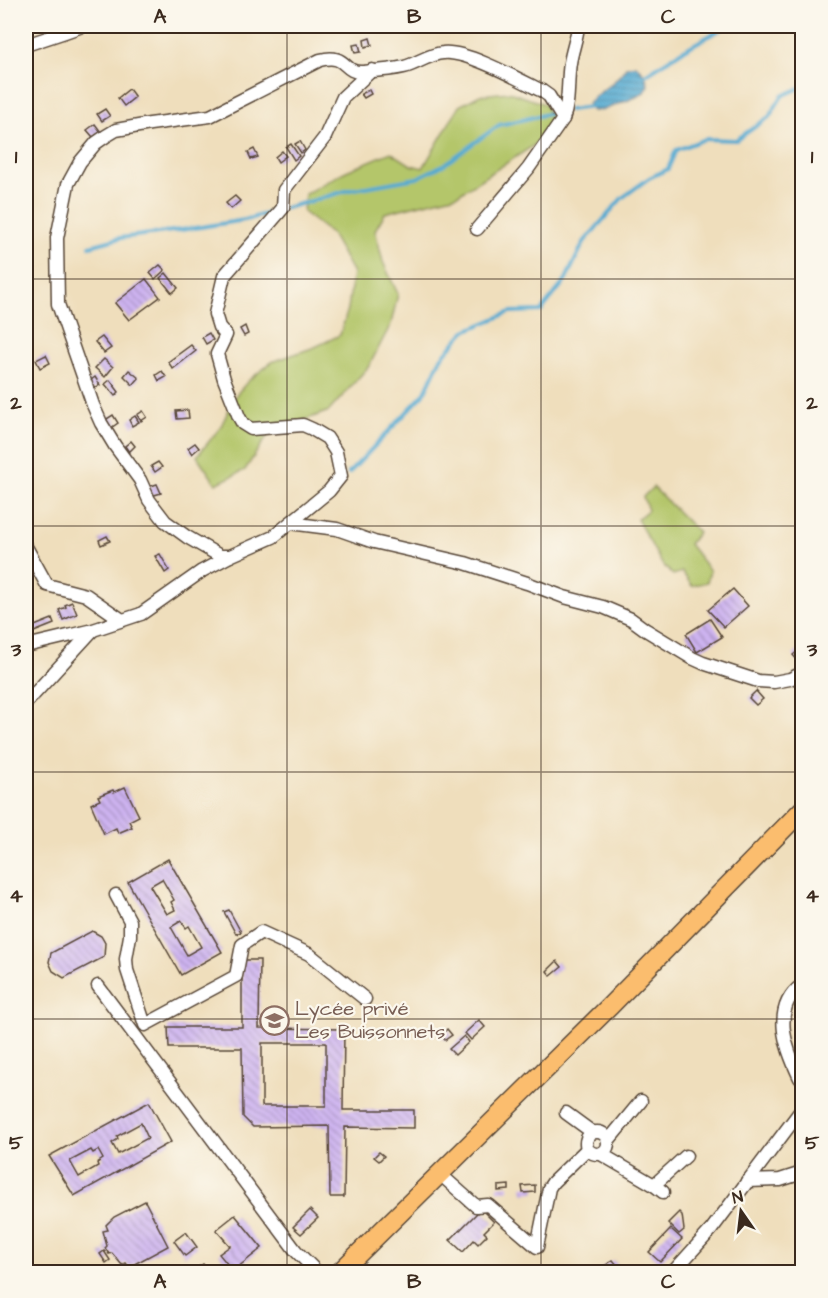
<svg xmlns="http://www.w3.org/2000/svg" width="828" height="1298" viewBox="0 0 828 1298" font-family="'Architects Daughter',sans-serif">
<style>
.green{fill:#b4c66a;stroke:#787844;stroke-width:1.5}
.water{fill:url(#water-rules);stroke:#486a78;stroke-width:1.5}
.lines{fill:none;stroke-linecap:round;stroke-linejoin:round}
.stream{stroke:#55aad1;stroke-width:4}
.building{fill:url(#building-back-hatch);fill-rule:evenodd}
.minor-casing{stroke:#564536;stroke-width:15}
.highway-casing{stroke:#564536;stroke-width:21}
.minor{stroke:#fff;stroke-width:12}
.highway{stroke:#fbbd6e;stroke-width:18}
.grid{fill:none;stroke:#3b2a1e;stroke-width:1.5;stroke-opacity:0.55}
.labels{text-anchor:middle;stroke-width:4.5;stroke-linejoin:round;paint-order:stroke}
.education-label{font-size:20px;fill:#785e54;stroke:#fbf7ec;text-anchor:start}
.neatline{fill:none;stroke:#3b2a1e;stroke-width:2}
.grid-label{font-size:20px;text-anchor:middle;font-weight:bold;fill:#3b2a1e}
</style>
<defs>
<pattern id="water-rules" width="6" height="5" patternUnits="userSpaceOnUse" patternTransform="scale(1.5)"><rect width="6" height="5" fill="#55aad1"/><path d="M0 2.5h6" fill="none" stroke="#488ba9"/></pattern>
<pattern id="building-back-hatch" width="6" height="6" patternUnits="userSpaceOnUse" patternTransform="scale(1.5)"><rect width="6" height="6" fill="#cdb3f0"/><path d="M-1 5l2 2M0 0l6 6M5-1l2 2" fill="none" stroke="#a892c2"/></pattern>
</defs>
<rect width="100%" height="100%" fill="#fbf7ec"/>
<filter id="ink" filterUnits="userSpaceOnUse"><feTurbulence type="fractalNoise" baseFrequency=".0167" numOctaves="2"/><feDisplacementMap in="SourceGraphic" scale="12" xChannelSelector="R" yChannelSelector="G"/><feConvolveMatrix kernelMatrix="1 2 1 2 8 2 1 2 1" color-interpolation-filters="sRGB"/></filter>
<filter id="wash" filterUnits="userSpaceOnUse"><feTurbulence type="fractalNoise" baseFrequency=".008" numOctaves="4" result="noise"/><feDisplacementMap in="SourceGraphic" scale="24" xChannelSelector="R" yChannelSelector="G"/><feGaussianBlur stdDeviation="1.35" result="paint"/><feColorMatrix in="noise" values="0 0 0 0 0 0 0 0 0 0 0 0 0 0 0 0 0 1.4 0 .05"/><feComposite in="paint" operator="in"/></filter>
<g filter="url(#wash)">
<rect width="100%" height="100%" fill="#efdebc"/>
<g class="green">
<polygon points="509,92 545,104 553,124 533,146 457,195 385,213 375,230 383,262 398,294 391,324 369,366 329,411 269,433 245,470 216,484 197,456 220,428 236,395 248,381 272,362 315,347 340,335 348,309 353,273 331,234 303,212 305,194 344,172 391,152 411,165 423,168 459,106 480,95"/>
<polygon points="653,487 698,532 689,544 710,571 707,582 692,586 682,572 673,575 662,564 637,519 648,510 643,497"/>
</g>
<path class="water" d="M636,65L645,75L648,85L644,92L636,97L603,110L593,111L588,103C601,89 616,84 626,67Z"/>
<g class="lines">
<g class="stream">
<polyline points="642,77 682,51 727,26"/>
<polyline points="569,110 590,107 594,105"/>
<polyline points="285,208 315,200 349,190 417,178 445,164 499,125 556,112"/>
<polyline points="90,246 120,238 188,229 245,220 275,211"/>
<polyline points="349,473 424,394 441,358 465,331 511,312 541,311 565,281 584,242 622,198 649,178 668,169 676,150 705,139 736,140 769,117 782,96 802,87"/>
</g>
</g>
<g id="blocks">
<g class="building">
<polygon points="370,38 372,45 365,47 364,40"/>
<polygon points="359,44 361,52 355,53 353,45"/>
<polygon points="129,89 135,97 124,106 118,98"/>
<polygon points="369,90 371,94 364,98 361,94"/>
<polygon points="105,109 110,116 102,121 97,114"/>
<polygon points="95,124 101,132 93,137 87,130"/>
<polygon points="300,141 305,150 301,153 295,144"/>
<polygon points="291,144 299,156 294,160 286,147"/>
<polygon points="254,149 258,157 251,159 248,152"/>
<polygon points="282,151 286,156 278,162 275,157"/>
<polygon points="235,196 240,201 231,209 226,203"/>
<polygon points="160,265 165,270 155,279 150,273"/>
<polygon points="166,273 178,288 172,293 160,278"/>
<polygon points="146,279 160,297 129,320 115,303"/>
<polygon points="245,326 248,334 244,336 240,329"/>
<polygon points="209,333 213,340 206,344 202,337"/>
<polygon points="102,337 111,348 104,353 95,342"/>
<polygon points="191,345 196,351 173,369 168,362"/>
<polygon points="46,355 50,363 40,368 36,360"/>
<polygon points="104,359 113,367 105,377 95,368"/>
<polygon points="129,370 139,378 133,385 124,376"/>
<polygon points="162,371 166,377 159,381 156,375"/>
<polygon points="95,377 100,385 90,391 86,384"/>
<polygon points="110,380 119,392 115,396 105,384"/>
<polygon points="188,410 189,418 177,419 176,411"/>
<polygon points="143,411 147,417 141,421 137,415"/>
<polygon points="113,415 118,423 108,430 102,422"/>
<polygon points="135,416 139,422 132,426 129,420"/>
<polygon points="131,441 135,446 129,452 125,446"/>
<polygon points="195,443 199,448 192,454 188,448"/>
<polygon points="158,462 162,467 155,472 151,466"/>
<polygon points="157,484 161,493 151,496 148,487"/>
<polygon points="107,536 110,541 101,545 99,540"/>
<polygon points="160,554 169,570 165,573 155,556"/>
<polygon points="733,589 748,606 724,627 708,610"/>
<polygon points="72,602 77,614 63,620 59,610 66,607 65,605"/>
<polygon points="52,619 54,624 34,632 32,627"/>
<polygon points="710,619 722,637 697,652 686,634"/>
<polygon points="800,649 802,652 802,660 800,663 793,655"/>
<polygon points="756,691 763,699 756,705 749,698"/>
<polygon points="125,787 139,816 129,821 132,827 118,833 116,828 104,834 91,804 100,800 98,796 113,790 114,792"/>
<path d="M168,859L222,952L181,975L128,882ZM162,879L174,900L171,902L175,910L167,914L150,886ZM181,921L186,928L189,926L201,947L187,955L171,927Z"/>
<polygon points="229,910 241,932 236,934 224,912"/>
<polygon points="92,931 101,936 105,943 104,957 64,978 53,971 49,962 51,953"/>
<path d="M242,960H260L259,1028L344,1029L343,1110H414V1128L345,1127L344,1197H330L329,1126L253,1127L243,1117L242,1048H169L168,1027H242ZM262,1043H326V1106H262Z"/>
<polygon points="557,961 562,967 551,976 547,971"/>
<polygon points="479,1020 485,1027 471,1040 465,1033"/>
<polygon points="447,1029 452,1035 445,1040 441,1035"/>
<polygon points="464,1036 469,1042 455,1055 449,1049"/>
<path d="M149,1102L171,1142L74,1196L49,1156ZM141,1123L148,1138L118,1154L112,1143L118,1139L117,1136ZM91,1150L93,1153L98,1150L103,1159L97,1163L98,1166L79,1177L70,1161Z"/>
<polygon points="379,1152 384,1156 379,1161 374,1157"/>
<polygon points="509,1185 509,1190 498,1191 498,1186"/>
<polygon points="535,1185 535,1192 523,1193 522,1186"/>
<polygon points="145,1201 168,1246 129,1267 126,1263 122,1265 112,1253 109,1254 105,1248 107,1246 103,1231 108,1230 106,1225 114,1217"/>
<polygon points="481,1209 494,1222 484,1232 487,1235 478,1244 474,1240 463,1252 450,1240"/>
<polygon points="310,1210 318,1218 301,1234 293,1227"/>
<polygon points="679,1212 682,1215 684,1230 679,1234 668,1223"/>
<polygon points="235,1215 262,1248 233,1271 219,1254 230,1246 216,1230"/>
<polygon points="671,1229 682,1239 660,1262 649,1252"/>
<polygon points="186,1232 197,1247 185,1256 174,1241"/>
<polygon points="104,1251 110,1260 106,1263 100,1254"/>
<polygon points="613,1260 623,1272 596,1272"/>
<polygon points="203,1264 209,1272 191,1272"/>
</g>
</g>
</g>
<g filter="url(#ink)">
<use href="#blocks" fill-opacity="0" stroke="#564536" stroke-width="1.5"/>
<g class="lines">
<defs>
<g id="minor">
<polyline points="26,45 65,32 82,26"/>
<path d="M477,229L528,169L563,119C570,101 567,82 570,63C572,50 577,38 578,26"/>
<polyline points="290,523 337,529 374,542 465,563 527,583 564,597 603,607 631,619 646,630 692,658 703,663 758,681 774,682 790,679 802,673"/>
<polyline points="26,547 47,585 86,595 122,620"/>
<path d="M230,556H220L187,537L165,521L149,500L140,480L115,446L101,423L93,405L58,304L57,238L68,184L80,162L96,143L106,136L116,130L150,124L210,116L320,60C348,53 342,73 362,72C375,71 391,70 404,67C417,64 429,54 443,53C466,50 520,80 542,91L549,96L563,119"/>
<polyline points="26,646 93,630 141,614 202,571 230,556 273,537 329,491 341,476 336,452 327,438 312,429 303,425 251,429 243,424 239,417 224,379 217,354 226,335 219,327 215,314 224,276 283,208 284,190 325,137 343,97 372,70"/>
<polyline points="26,703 92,631"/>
<polyline points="116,895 130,921 130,936 126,959 127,970 145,1025 236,976 242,945 261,932 309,954 365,999"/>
<polyline points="98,986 296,1251 317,1272"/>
<path d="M800,1078C786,1049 770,1008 802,985"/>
<polyline points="566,1113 592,1132"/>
<circle cx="597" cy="1143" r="11"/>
<polyline points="608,1141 641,1101"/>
<polyline points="601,1154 654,1185 663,1192"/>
<polyline points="440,1174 476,1206 488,1205 537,1247 549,1188 553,1182 587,1149"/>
<polyline points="747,1181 780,1180 802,1173"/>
<polyline points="654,1185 686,1156"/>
<polyline points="673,1272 711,1230 802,1109"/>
</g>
<polyline id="highway" points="340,1272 610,1006 802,810"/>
</defs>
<use href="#minor" class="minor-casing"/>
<use href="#highway" class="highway-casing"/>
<use href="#minor" class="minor"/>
<use href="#highway" class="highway"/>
</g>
</g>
<path class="grid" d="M287,26V1272M541,26V1272M26,279H802M26,526H802M26,772H802M26,1019H802"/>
<defs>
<symbol id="school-ring" viewBox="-11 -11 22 22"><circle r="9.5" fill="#fbf7ec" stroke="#8d6e63" stroke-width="1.5"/><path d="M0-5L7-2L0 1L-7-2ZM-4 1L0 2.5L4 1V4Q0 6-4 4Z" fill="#8d6e63"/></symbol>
</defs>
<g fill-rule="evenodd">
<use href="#school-ring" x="258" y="1004" width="33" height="33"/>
</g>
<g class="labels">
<g class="education-label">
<text x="295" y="1015">Lycée privé<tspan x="295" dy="23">Les Buissonnets</tspan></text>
</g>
</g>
<rect width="828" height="1298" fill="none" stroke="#fbf7ec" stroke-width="66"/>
<g transform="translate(741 1211) rotate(346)" stroke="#fbf7ec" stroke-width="4.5" paint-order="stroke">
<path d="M0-4.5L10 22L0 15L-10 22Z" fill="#3b2a1e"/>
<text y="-9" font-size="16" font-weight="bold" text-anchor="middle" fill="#3b2a1e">N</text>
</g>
<rect x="33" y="33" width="762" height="1232" class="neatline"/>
<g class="grid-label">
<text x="160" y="23">A</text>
<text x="414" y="23">B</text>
<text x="668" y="23">C</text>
<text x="16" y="163">1</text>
<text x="812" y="163">1</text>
<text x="16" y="409">2</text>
<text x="812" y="409">2</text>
<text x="16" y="656">3</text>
<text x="812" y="656">3</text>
<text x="16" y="902">4</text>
<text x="812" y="902">4</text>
<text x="16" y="1149">5</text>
<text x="812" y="1149">5</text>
<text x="160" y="1288">A</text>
<text x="414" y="1288">B</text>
<text x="668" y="1288">C</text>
</g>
</svg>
